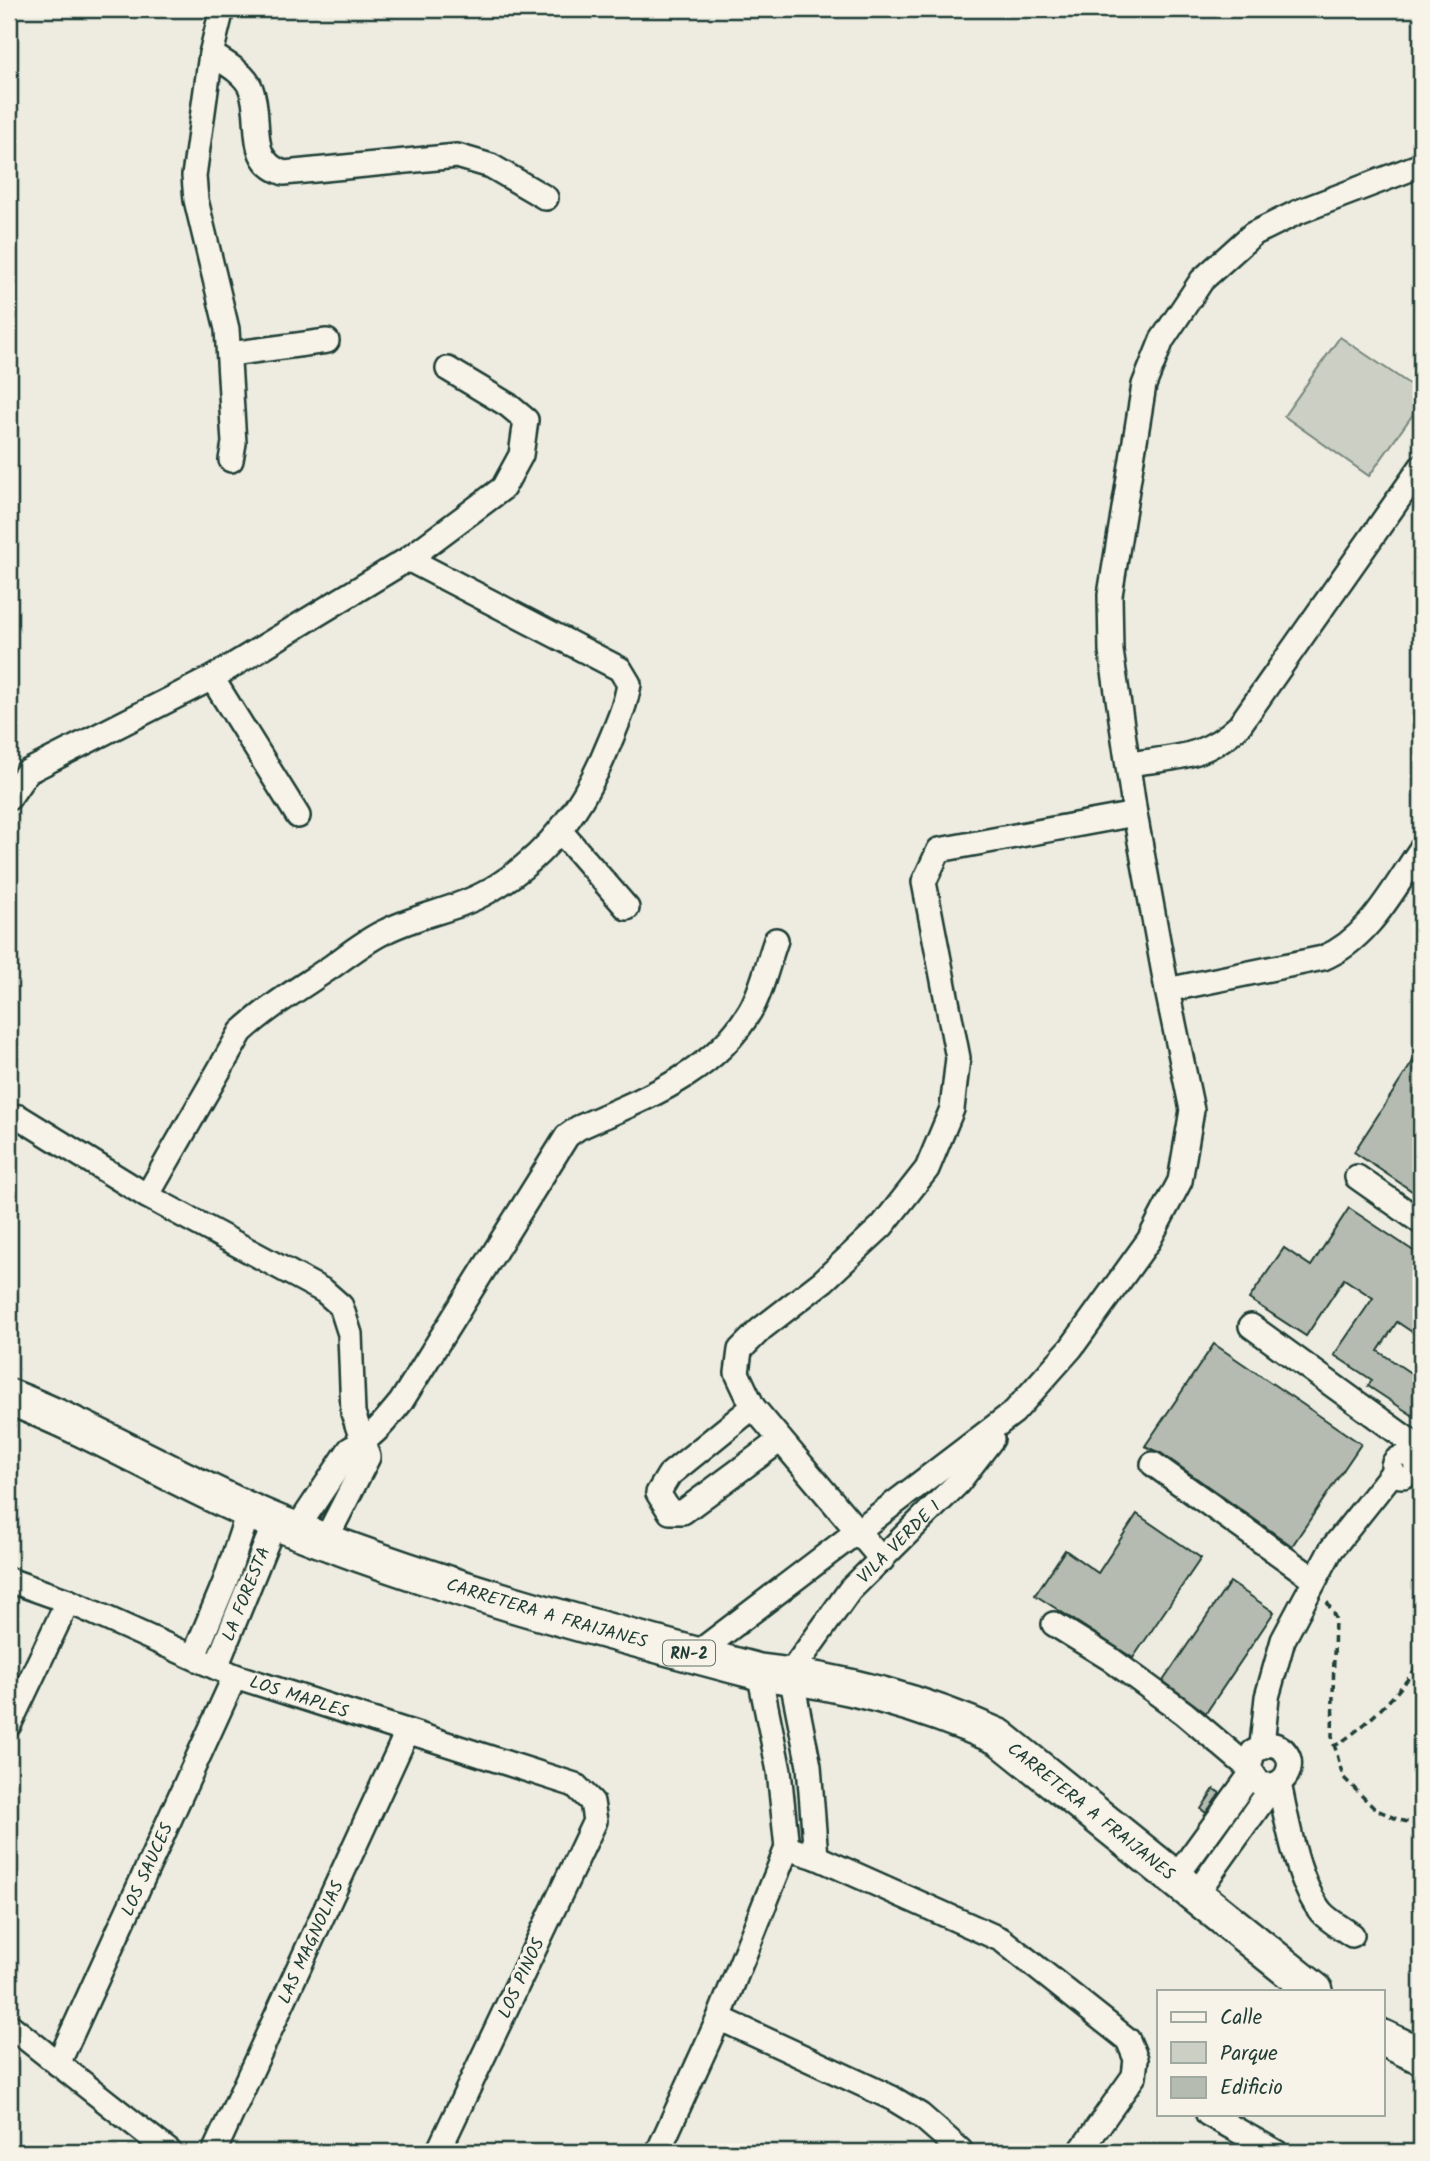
<svg xmlns="http://www.w3.org/2000/svg" width="1430" height="2161" viewBox="0 0 1430 2161" font-family="Kalam,sans-serif">
<style>
.green{fill:#cccfc4;stroke:#76867c;stroke-width:2}
.building{fill:#b5bbb0;stroke:#1f3d34;stroke-width:2}
.lines{fill:none;stroke-linecap:round;stroke-linejoin:round}
.street-casing{stroke:#1f3d34;stroke-width:28}
.primary-casing{stroke:#1f3d34;stroke-width:40}
.path{stroke:#1f3d34;stroke-width:3.5;stroke-dasharray:7 5;stroke-linecap:butt}
.street{stroke:#f7f3e8;stroke-width:23}
.primary{stroke:#f7f3e8;stroke-width:35}
.labels{text-anchor:middle;stroke-width:7;stroke-linejoin:round;paint-order:stroke}
.shield{fill:#f7f3e8;stroke:#60746a;stroke-width:2}
.shield-label{font-size:16px;font-weight:bold;fill:#1f3d34}
.street-label{font-size:18px;fill:#1f3d34;stroke:#f7f3e8}
</style>
<rect width="100%" height="100%" fill="#eeece1"/>
<filter id="ink" filterUnits="userSpaceOnUse"><feTurbulence type="fractalNoise" baseFrequency=".0143" numOctaves="2"/><feDisplacementMap in="SourceGraphic" scale="14" xChannelSelector="R" yChannelSelector="G"/><feConvolveMatrix kernelMatrix="1 2 1 2 8 2 1 2 1" color-interpolation-filters="sRGB"/></filter>
<g filter="url(#ink)">
<polygon class="green" points="1340,337 1421,392 1421,403 1369,476 1284,416"/>
<g class="building">
<polygon points="1421,1049 1421,1197 1354,1152"/>
<polygon points="1349,1208 1421,1256 1421,1338 1397,1322 1378,1351 1421,1380 1421,1421 1368,1386 1372,1380 1334,1355 1373,1298 1344,1279 1306,1336 1249,1299 1284,1248 1311,1266"/>
<polygon points="1214,1344 1361,1444 1292,1546 1161,1453 1145,1446"/>
<polygon points="1137,1514 1201,1558 1133,1658 1035,1595 1065,1550 1098,1573"/>
<polygon points="1230,1582 1274,1612 1206,1713 1163,1681"/>
<polygon points="1214,1789 1220,1793 1206,1813 1201,1809"/>
</g>
<g class="lines">
<defs>
<g id="street">
<polyline points="222,9 211,54 194,176 196,200 227,329 234,443 231,460"/>
<path d="M211,54C225,63 245,73 251,89C263,121 245,160 284,173L457,156L491,166L546,198"/>
<polyline points="230,354 327,341"/>
<polyline points="212,678 298,816"/>
<path d="M1129,764C1175,757 1203,759 1239,726L1421,467"/>
<polyline points="9,798 27,772 212,678 408,559 503,488 521,455 526,420 508,405 448,369"/>
<polyline points="561,832 627,908"/>
<path d="M1167,990L1323,958C1369,939 1393,889 1421,849"/>
<polyline points="9,1116 19,1117 147,1196 324,1291 341,1306 350,1334 353,1413 368,1457 325,1541"/>
<polyline points="1357,1177 1421,1222"/>
<path d="M147,1196L241,1032C268,1007 300,988 331,967C348,955 365,941 384,932C416,915 456,910 487,892C550,856 585,804 611,739C619,720 626,703 629,684L620,669L408,559"/>
<polyline points="1251,1326 1418,1447"/>
<polyline points="753,1407 669,1475 658,1493 670,1512 683,1512 779,1441"/>
<circle cx="1402" cy="1467" r="9"/>
<polyline points="1153,1464 1314,1579"/>
<path d="M296,1530L350,1449C372,1439 386,1420 401,1402L567,1136L578,1128C642,1099 713,1075 750,1011C762,991 768,962 776,940"/>
<polyline points="882,1560 753,1407 737,1373 740,1350 761,1329 823,1281 882,1226 927,1169 952,1109 958,1058 924,882 939,850 1135,814"/>
<path id="s1" d="M9,1580L68,1601L235,1676L575,1785L592,1802L595,1821L438,2152"/>
<path d="M1054,1624L1109,1658L1184,1713L1249,1768L1259,1783C1291,1795 1303,1748 1269,1744L1253,1752L1249,1768"/>
<polyline points="695,1655 1014,1412 1071,1348 1149,1240 1180,1181 1192,1110 1167,990 1135,814 1111,651 1110,595 1144,385 1162,340 1202,280 1253,234 1298,212 1421,165"/>
<polyline points="194,1656 225,1582 249,1510"/>
<path id="s2" d="M216,1667L275,1522"/>
<polyline points="759,1672 779,1771 787,1848"/>
<path id="s3" d="M789,1675L850,1590L958,1483L992,1439"/>
<polyline points="791,1676 809,1766 816,1857"/>
<polyline points="9,1725 68,1601"/>
<polyline points="1262,1745 1267,1697 1283,1640 1331,1550 1393,1472"/>
<path d="M1279,1783C1287,1821 1297,1881 1321,1912C1329,1921 1342,1928 1352,1935"/>
<polyline points="1176,1877 1251,1774"/>
<polyline points="1196,1894 1273,1786"/>
<polyline points="719,2018 892,2098 920,2115 960,2150"/>
<polyline points="9,2025 170,2152"/>
<path id="s4" d="M58,2064L235,1676"/>
<polyline points="1208,2114 1276,2152"/>
<path id="s5" d="M214,2152L407,1732"/>
<polyline points="658,2152 719,2018 787,1848 816,1857 1002,1940 1128,2040 1136,2059 1134,2076 1080,2152"/>
</g>
<g id="primary">
<path id="s6" d="M9,1397C101,1432 186,1486 278,1523C434,1586 597,1629 759,1672C842,1681 923,1703 999,1737L1315,1991"/>
<polyline points="1383,2038 1421,2056"/>
</g>
</defs>
<use href="#street" class="street-casing"/>
<use href="#primary" class="primary-casing"/>
<g class="path">
<polyline points="1327,1602 1335,1617 1332,1736 1343,1777 1375,1809 1399,1820 1421,1825"/>
<path d="M1333,1747C1363,1730 1404,1689 1421,1660"/>
</g>
<use href="#street" class="street"/>
<use href="#primary" class="primary"/>
</g>
</g>
<g class="labels">
<rect class="shield" x="663" y="1640.5" width="52" height="25" rx="5"/>
<g class="shield-label">
<text x="689" y="1659">RN-2</text>
</g>
<g class="street-label">
<text dy="6" stroke="none"><textPath href="#s3" startOffset="173">VILA VERDE I</textPath></text>
<text dy="6" stroke="none"><textPath href="#s2" startOffset="79">LA FORESTA</textPath></text>
<text dy="6" stroke="none"><textPath href="#s6" startOffset="581">CARRETERA A FRAIJANES</textPath></text>
<text dy="6" stroke="none"><textPath href="#s1" startOffset="313">LOS MAPLES</textPath></text>
<text dy="6" stroke="none"><textPath href="#s6" startOffset="1169">CARRETERA A FRAIJANES</textPath></text>
<text dy="6" stroke="none"><textPath href="#s4" startOffset="214">LOS SAUCES</textPath></text>
<text dy="6" stroke="none"><textPath href="#s5" startOffset="231">LAS MAGNOLIAS</textPath></text>
<text transform="translate(521 1978) rotate(-65)" y="6">LOS PINOS</text>
</g>
</g>
<rect width="1430" height="2161" fill="none" stroke="#f7f3e8" stroke-width="35"/>
<rect x="18" y="18" width="1395" height="2126" fill="none" stroke="#1f3d34" stroke-width="2.5" filter="url(#ink)"/>
<rect x="1157" y="1990" width="228" height="126" fill="#f7f3e8" stroke="#a1aaa0" stroke-width="2"/>
<rect x="1171" y="2012" width="35" height="10" fill="#f7f3e8" stroke="#a1aaa0" stroke-width="2"/>
<text x="1220" y="2024" font-size="21" fill="#1f3d34">Calle</text>
<rect x="1171" y="2042" width="35" height="21" fill="#cccfc4" stroke="#a1aaa0" stroke-width="2"/>
<text x="1220" y="2060" font-size="21" fill="#1f3d34">Parque</text>
<rect x="1171" y="2077" width="35" height="21" fill="#b5bbb0" stroke="#a1aaa0" stroke-width="2"/>
<text x="1220" y="2094" font-size="21" fill="#1f3d34">Edificio</text>
</svg>
